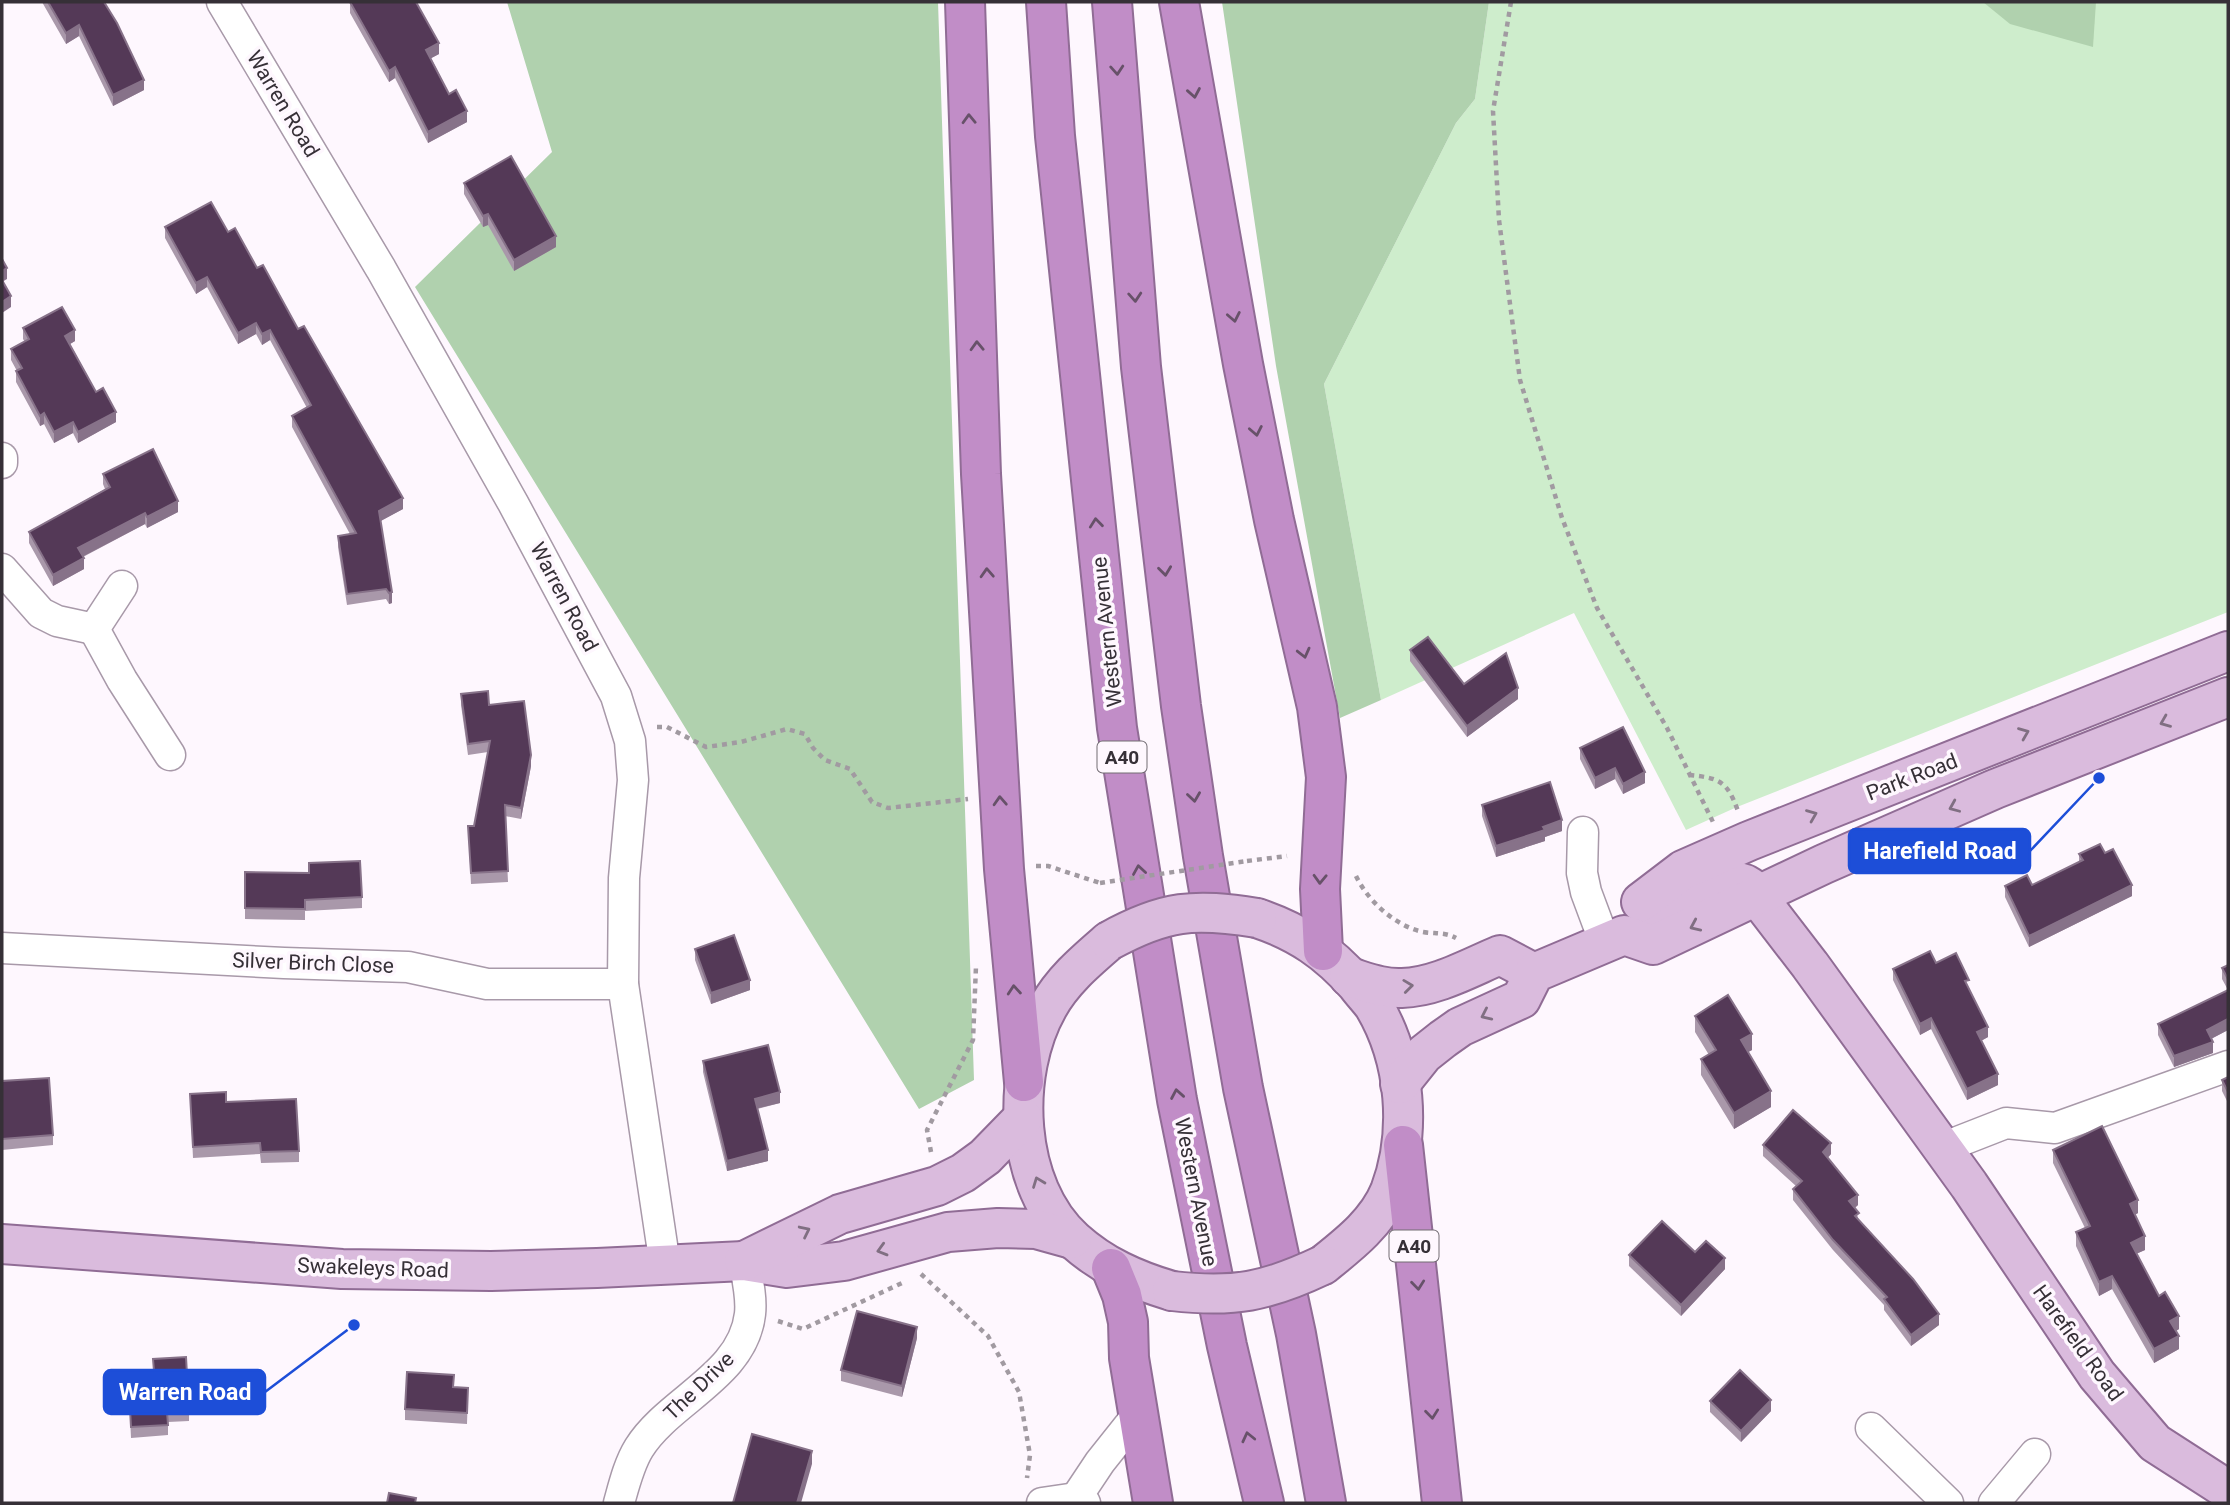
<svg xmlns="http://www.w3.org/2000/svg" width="2230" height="1505" viewBox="0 0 2230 1505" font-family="Roboto,sans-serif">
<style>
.green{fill:#ceedcc}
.forest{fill:#b0d1ae}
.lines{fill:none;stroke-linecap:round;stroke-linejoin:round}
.minor-casing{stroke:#a899a9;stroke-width:33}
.major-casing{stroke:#906c95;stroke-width:42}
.highway-casing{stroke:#906c95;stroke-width:42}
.path{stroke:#a19aa1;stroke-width:4.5;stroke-dasharray:5 5;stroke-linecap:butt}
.minor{stroke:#fff;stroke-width:30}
.major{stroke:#dabbdd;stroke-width:38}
.highway{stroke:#c18dc7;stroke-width:38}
.major-bridge-casing{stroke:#906c95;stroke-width:42;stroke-linecap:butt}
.path-bridge{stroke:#a19aa1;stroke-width:4.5;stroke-dasharray:5 5;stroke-linecap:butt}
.major-bridge{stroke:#dabbdd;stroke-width:38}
.wall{fill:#a998aa}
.shaded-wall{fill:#877289}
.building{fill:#543957;stroke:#877289;stroke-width:2}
.oneway{stroke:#675169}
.oneway2{stroke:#806f82}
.labels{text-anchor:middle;stroke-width:7;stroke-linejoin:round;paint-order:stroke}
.shield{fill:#fef7fe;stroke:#726c73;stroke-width:2}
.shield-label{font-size:19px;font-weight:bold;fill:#363037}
.street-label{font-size:21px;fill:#363037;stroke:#fef7fe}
.leader{fill:none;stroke:#1d4ed8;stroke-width:2.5}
.callout-dot{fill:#1d4ed8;stroke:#fef7fe;stroke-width:2.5}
.callout{fill:#1d4ed8;stroke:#1d4ed8;stroke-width:2.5}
.callout-label{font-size:23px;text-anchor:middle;font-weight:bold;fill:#fff}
</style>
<rect width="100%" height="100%" fill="#fef7fe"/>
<polygon class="green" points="1489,2 2228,2 2228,612 1737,807 1686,830 1574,613 1381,700 1324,384 1456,123 1475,99"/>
<g class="forest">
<polygon points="507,2 938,2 974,1080 919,1109 415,287 552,152"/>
<polygon points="1222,2 1489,2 1475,99 1456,123 1324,384 1381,700 1340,718 1276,366"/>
<polygon points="1983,2 2096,2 2093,47 2010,24"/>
</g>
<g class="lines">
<defs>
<g id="minor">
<polyline points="222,2 381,269 513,503 616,696 630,741 633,780 624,878 623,984 665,1265"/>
<polyline points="2,458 2,463"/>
<polyline points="2,569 41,613 57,621 94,629"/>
<polyline points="122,586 94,629 122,680 170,755"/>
<polyline points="1583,832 1582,873 1586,892 1605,943"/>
<polyline points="2,948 284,963 408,967 487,984 623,984"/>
<polyline points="1942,1148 2006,1123 2055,1128 2228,1066"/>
<polyline points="1871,1428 1948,1503"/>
<polyline points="1076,1498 1100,1462 1139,1413"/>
<path d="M619,1503C624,1485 629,1464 639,1448C669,1400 743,1376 750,1314C752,1297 747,1277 744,1261"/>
<polyline points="1042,1503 1076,1498 1085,1503"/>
<polyline points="1994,1503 2035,1454"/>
</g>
<g id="major">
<polyline points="1643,901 1659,909 1735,881 1745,884 1750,887 1810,965 1969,1185 2097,1375 2155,1443 2228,1490"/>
<polyline points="1641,902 1683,870 1749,841 2228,651"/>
<path d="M1257,918C1299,932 1328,952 1357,985C1362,992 1369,999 1374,1006C1406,1060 1412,1132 1390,1191C1377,1223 1348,1245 1323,1265"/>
<path d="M1109,941C1086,961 1063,980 1048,1007C1010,1074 1014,1186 1074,1240C1103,1266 1135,1280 1172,1291"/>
<path d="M1349,977C1366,982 1383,989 1402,988C1436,987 1469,968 1500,955L1534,973"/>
<polyline points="1400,1084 1424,1054 1443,1039 1460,1027 1521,999 1534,973 1624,935 1653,945 1824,864 1995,789 2228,697"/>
<polyline points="2,1244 342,1269 491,1271 597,1268 744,1261 787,1268 844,1261 948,1232 998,1228 1036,1229 1072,1239"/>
<polyline points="744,1261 840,1214 937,1186 963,1173 985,1157 1023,1118"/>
</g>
<g id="highway">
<polyline points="965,2 981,474 1004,869 1024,1082"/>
<polyline points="1046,2 1055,136 1117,728 1177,1100 1227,1346 1264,1503"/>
<polyline points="1112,2 1141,367 1181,706 1203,856 1243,1088 1296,1334 1326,1503"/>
<polyline points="1179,2 1243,364 1274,520 1317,707 1326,777 1320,889 1323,951"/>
<polyline points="1403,1145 1442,1503"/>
<polyline points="1111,1268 1122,1295 1128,1322 1129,1358 1153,1503"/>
</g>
</defs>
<use href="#minor" class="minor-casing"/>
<use href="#major" class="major-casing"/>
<use href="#highway" class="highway-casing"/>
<g class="path">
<polyline points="1511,2 1493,111 1499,220 1520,380 1562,518 1597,608 1667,728 1713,822"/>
<polyline points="657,727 667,727 706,747 741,742 787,729 805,734 813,748 825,760 850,769 872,802 888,808 968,799"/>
<path d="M1689,775C1720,778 1727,781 1738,811"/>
<polyline points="1247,861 1287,856"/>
<polyline points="1036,866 1048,866 1100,883"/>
<path d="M1356,876C1368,901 1395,926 1423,932C1435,934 1445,932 1456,938"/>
<polyline points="931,1152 927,1130 973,1040 976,966"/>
<polyline points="921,1274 988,1336 1019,1392 1030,1455 1027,1478"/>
<polyline points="778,1321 803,1329 902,1283"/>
</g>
<use href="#minor" class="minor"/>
<use href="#major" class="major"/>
<use href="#highway" class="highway"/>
<defs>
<g id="major-bridge">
<path d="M1109,941C1165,910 1194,908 1257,918"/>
<path d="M1172,1291C1234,1298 1266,1292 1323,1265"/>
</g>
</defs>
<use href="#major-bridge" class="major-bridge-casing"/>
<polyline class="path-bridge" points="1100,883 1247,861"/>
<use href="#major-bridge" class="major-bridge"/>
</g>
<g class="wall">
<polygon points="42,2 104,2 144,90 113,106 79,36 66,44"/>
<polygon points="350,2 439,54 431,58 449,94 467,122 428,143 395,78 389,82 350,13"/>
<polygon points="464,183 556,247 514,271 488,225 483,227 464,194"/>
<polygon points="165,227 228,232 257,268 298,329 403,509 380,521 392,603 389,604 386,599 347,605 338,547 338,536 350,534 292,427 292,416 307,408 270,340 262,345 256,334 238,344 207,287 196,294 165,238"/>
<polygon points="23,328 75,341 70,344 96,392 116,422 78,443 73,433 54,443 44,424 40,426 16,382 16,371 17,371 11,360 11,349 25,342 23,339"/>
<polygon points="103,474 178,512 147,528 145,524 83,557 84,569 53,586 29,543 29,532 105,489 103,484"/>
<polygon points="1410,650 1464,684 1518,699 1467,737 1410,661"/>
<polygon points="461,694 489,705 531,766 521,819 505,816 508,882 471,884 468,826 474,826 488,752 468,755 461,705"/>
<polygon points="1580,748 1645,783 1623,794 1615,779 1595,789 1580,759"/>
<polygon points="1482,805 1562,831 1545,837 1545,841 1496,857 1482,816"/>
<polygon points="2105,853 2132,896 2029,947 2005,897 2005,886 2032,885 2079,862 2079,854"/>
<polygon points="245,872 362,897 362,908 305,911 305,920 245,919"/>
<polygon points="695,949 750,990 711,1004 695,960"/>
<polygon points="1936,963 1969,988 1988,1037 1981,1041 1998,1085 1967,1100 1931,1029 1920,1035 1893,980 1893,969"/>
<polygon points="2228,965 2228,1030 2211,1039 2213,1053 2174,1067 2158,1035 2158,1024 2228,990 2222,979 2222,968"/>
<polygon points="1695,1016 1752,1050 1748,1052 1771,1107 1734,1129 1701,1075 1701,1059 1709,1055 1695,1032"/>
<polygon points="703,1061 780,1103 757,1109 768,1161 727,1171 703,1072"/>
<polygon points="2228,1077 2228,1103 2222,1091 2222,1080"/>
<polygon points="2,1081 53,1135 53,1145 2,1150"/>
<polygon points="190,1094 226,1102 299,1151 299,1162 261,1163 260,1154 193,1158"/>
<polygon points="1763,1145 1831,1154 1827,1158 1858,1205 1855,1208 1859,1221 1939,1325 1911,1346 1884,1310 1884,1305 1833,1250 1793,1200 1793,1189 1796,1186 1763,1156"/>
<polygon points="2053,1150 2138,1213 2135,1215 2145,1250 2136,1254 2159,1296 2179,1329 2176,1331 2179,1349 2154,1363 2112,1289 2099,1296 2076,1246 2076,1232 2085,1228 2053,1163"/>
<polygon points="1695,1252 1725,1269 1681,1316 1629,1266 1629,1255"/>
<polygon points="917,1338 902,1397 841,1381 841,1370"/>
<polygon points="153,1359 189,1410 189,1421 168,1422 168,1435 131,1438 128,1373 153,1371"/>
<polygon points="454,1387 468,1388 467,1424 405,1420 405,1409"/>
<polygon points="1710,1401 1771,1411 1741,1442 1710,1412"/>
</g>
<g class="shaded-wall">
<polygon points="79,25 79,36 66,44 66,33"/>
<polygon points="439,43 439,54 426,61 426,50"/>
<polygon points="395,67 395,78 389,82 389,71"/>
<polygon points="144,80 144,90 113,106 113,95"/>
<polygon points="467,111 467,122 428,143 428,132"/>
<polygon points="488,214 488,225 483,227 483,216"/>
<polygon points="556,236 556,247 514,271 514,260"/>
<polygon points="7,268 7,279 2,282 2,271"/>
<polygon points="207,277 207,287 196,294 196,283"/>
<polygon points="11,296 11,307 2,313 2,302"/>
<polygon points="256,323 256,334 238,344 238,333"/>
<polygon points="75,330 75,341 65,347 65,336"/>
<polygon points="270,330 270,340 262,345 262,334"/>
<polygon points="116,412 116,422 78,443 78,432"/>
<polygon points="44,413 44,424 40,426 40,416"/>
<polygon points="73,422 73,433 54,443 54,432"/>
<polygon points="403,498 403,509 379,522 379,511"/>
<polygon points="178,501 178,512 147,528 147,517"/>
<polygon points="145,513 145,524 78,559 78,548"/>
<polygon points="84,558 84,569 53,586 53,575"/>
<polygon points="392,592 392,603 389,604 389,593"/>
<polygon points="1518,688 1518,699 1467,737 1467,726"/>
<polygon points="531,755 531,766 521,819 521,808"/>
<polygon points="1615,768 1615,779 1595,789 1595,778"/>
<polygon points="1645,772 1645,783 1623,794 1623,784"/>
<polygon points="1562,820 1562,831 1545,837 1545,841 1496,857 1496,846 1543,827"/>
<polygon points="2132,885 2132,896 2029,947 2029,936"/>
<polygon points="750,980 750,990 711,1004 711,993"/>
<polygon points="1931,1018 1931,1029 1920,1035 1920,1024"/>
<polygon points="2228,1019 2228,1030 2207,1041 2207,1030"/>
<polygon points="1988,1027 1988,1037 1977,1043 1977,1032"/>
<polygon points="1752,1034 1752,1050 1741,1056 1741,1040"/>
<polygon points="2213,1042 2213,1053 2174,1067 2174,1056"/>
<polygon points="1998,1074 1998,1085 1967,1100 1967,1089"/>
<polygon points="1771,1091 1771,1107 1734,1129 1734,1113"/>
<polygon points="780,1092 780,1103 755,1109 755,1099"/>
<polygon points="1831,1143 1831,1154 1823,1163 1823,1152"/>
<polygon points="768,1150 768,1161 727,1171 727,1161"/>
<polygon points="1858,1195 1858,1205 1849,1212 1849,1201"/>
<polygon points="2138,1200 2138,1213 2130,1217 2130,1204"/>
<polygon points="2145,1236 2145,1250 2131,1256 2131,1243"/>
<polygon points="1725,1258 1725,1269 1681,1316 1681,1305"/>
<polygon points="2112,1276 2112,1289 2099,1296 2099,1282"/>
<polygon points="1939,1314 1939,1325 1911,1346 1911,1335"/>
<polygon points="2179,1316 2179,1329 2170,1335 2170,1321"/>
<polygon points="917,1327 917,1338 902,1397 902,1386"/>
<polygon points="2179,1336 2179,1349 2154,1363 2154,1349"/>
<polygon points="1771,1400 1771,1411 1741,1442 1741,1431"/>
<polygon points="812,1451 812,1464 801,1503 797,1503"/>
</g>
<g class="building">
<polygon points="48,2 104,2 117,23 144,80 113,95 79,25 66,33"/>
<polygon points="350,2 416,2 439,43 426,50 449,94 456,90 467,111 428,132 395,67 389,71"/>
<polygon points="511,156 556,236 514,260 488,214 483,216 464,183"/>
<polygon points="211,202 228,232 235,228 257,268 263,265 298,329 304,326 403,498 379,511 392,592 389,593 386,589 347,594 338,536 356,533 292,416 311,405 270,330 262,334 256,323 238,333 207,277 196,283 165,227"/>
<polygon points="2,259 7,268 2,271"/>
<polygon points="2,280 11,296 2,302"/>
<polygon points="62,307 75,330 65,336 96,392 103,388 116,412 78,432 73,422 54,432 44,413 40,416 16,371 22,368 11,349 29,339 23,328"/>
<polygon points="153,449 178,501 147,517 145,513 78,548 84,558 53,575 29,532 110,487 103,474"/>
<polygon points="1428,637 1464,684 1506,653 1518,688 1467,726 1410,650"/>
<polygon points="488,691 489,705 524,701 531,755 521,808 505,805 508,871 471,873 468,826 474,826 490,741 468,744 461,694"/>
<polygon points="1623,727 1645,772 1623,784 1615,768 1595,778 1580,748"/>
<polygon points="1550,782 1562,820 1543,827 1545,830 1496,846 1482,805"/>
<polygon points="2100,844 2105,853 2113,849 2132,885 2029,936 2005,886 2027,875 2032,885 2083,860 2079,854"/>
<polygon points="360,861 362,897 305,900 305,909 245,908 245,872 309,873 309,863"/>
<polygon points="734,935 750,980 711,993 695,949"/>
<polygon points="1930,951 1936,963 1956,953 1969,980 1965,981 1988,1027 1977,1032 1998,1074 1967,1089 1931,1018 1920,1024 1893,969"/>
<polygon points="2228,965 2228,979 2222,968"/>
<polygon points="2228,990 2228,1019 2207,1030 2213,1042 2174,1056 2158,1024"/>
<polygon points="1728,995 1752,1034 1741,1040 1771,1091 1734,1113 1701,1059 1716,1050 1695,1016"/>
<polygon points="768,1045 780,1092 755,1099 768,1150 727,1161 703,1061"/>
<polygon points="2228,1077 2228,1092 2222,1080"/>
<polygon points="49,1078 53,1135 2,1139 2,1081"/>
<polygon points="226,1092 226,1102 296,1099 299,1151 261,1152 260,1143 193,1147 190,1094"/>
<polygon points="1793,1110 1831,1143 1823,1152 1858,1195 1849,1201 1859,1213 1855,1216 1913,1279 1939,1314 1911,1335 1884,1299 1887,1297 1833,1240 1793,1189 1802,1181 1763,1145"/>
<polygon points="2102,1126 2138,1200 2130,1204 2145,1236 2131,1243 2159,1296 2165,1292 2179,1316 2170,1321 2179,1336 2154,1349 2112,1276 2099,1282 2076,1232 2090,1226 2053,1150"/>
<polygon points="1662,1221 1695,1252 1706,1241 1725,1258 1681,1305 1629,1255"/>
<polygon points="857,1311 917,1327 902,1386 841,1370"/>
<polygon points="186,1357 189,1410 167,1411 168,1425 131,1427 128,1373 154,1371 153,1359"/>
<polygon points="1740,1370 1771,1400 1741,1431 1710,1401"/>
<polygon points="407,1372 454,1375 453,1387 468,1388 467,1413 405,1409"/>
<polygon points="752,1434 812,1451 797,1503 733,1503"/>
<polygon points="389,1493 416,1498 415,1503 387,1503"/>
</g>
<defs><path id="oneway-chevron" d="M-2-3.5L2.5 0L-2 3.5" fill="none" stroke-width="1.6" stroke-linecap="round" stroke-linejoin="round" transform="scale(1.75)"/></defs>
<g class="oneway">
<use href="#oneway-chevron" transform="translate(1117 70) rotate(86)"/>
<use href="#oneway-chevron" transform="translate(1194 93) rotate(80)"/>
<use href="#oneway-chevron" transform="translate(969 119) rotate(-92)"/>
<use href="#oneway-chevron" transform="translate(1135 297) rotate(86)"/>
<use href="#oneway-chevron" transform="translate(1234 317) rotate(79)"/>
<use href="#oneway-chevron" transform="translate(977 346) rotate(-92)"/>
<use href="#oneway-chevron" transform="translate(1256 431) rotate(79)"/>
<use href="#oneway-chevron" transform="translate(1096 523) rotate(-96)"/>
<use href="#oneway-chevron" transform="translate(1165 571) rotate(83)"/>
<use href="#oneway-chevron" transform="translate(987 573) rotate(-93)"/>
<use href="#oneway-chevron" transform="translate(1304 653) rotate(76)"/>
<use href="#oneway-chevron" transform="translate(1194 797) rotate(82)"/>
<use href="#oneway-chevron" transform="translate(1000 801) rotate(-93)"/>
<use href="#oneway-chevron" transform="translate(1139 870) rotate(-99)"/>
<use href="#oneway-chevron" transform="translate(1320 879) rotate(92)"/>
<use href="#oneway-chevron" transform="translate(1014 990) rotate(-95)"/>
<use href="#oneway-chevron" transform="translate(1177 1094) rotate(-100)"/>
<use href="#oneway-chevron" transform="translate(1418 1285) rotate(84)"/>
<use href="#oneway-chevron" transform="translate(1432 1414) rotate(84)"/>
<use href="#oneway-chevron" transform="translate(1248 1437) rotate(-103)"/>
</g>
<g class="oneway2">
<use href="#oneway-chevron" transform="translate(2165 722) rotate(158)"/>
<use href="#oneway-chevron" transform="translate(2024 733) rotate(-22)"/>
<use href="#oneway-chevron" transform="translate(1954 807) rotate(157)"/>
<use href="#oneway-chevron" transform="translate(1812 815) rotate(-22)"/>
<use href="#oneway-chevron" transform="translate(1695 926) rotate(156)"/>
<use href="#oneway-chevron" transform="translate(1408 986) rotate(-7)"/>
<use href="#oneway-chevron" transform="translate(1486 1015) rotate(155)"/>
<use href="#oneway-chevron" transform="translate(1038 1182) rotate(-111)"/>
<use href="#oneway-chevron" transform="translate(805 1231) rotate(-26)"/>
<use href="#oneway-chevron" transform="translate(882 1250) rotate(164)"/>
</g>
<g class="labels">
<g class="shield">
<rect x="1097.5" y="741.5" width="49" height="31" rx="5"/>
<rect x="1389.5" y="1230.5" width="49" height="31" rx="5"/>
</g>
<g class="shield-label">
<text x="1122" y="764">A40</text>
<text x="1414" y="1253">A40</text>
</g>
<g class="street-label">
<text transform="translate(283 104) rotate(59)" y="7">Warren Road</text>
<text transform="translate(564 597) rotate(62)" y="7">Warren Road</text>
<text transform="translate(1107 632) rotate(-96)" y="7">Western Avenue</text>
<text transform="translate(1912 777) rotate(-21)" y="7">Park Road</text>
<text transform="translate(313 963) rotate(2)" y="7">Silver Birch Close</text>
<text transform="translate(1196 1192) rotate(79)" y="7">Western Avenue</text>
<text transform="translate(373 1268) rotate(2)" y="7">Swakeleys Road</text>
<text transform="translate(2078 1343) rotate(54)" y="7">Harefield Road</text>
<text transform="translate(699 1386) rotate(-44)" y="7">The Drive</text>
</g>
</g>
<path class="leader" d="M2099 778L2030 851M354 1325L265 1392"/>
<g class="callout-dot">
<circle cx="2099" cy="778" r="7"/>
<circle cx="354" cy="1325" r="7"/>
</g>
<g class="callout">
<rect x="1849" y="829" width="181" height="44" rx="7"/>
<rect x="104" y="1370" width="161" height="44" rx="7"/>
</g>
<g class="callout-label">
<text x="1940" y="859">Harefield Road</text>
<text x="185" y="1400">Warren Road</text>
</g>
<rect width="2230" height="1505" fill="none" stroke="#363037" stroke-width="7"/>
</svg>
